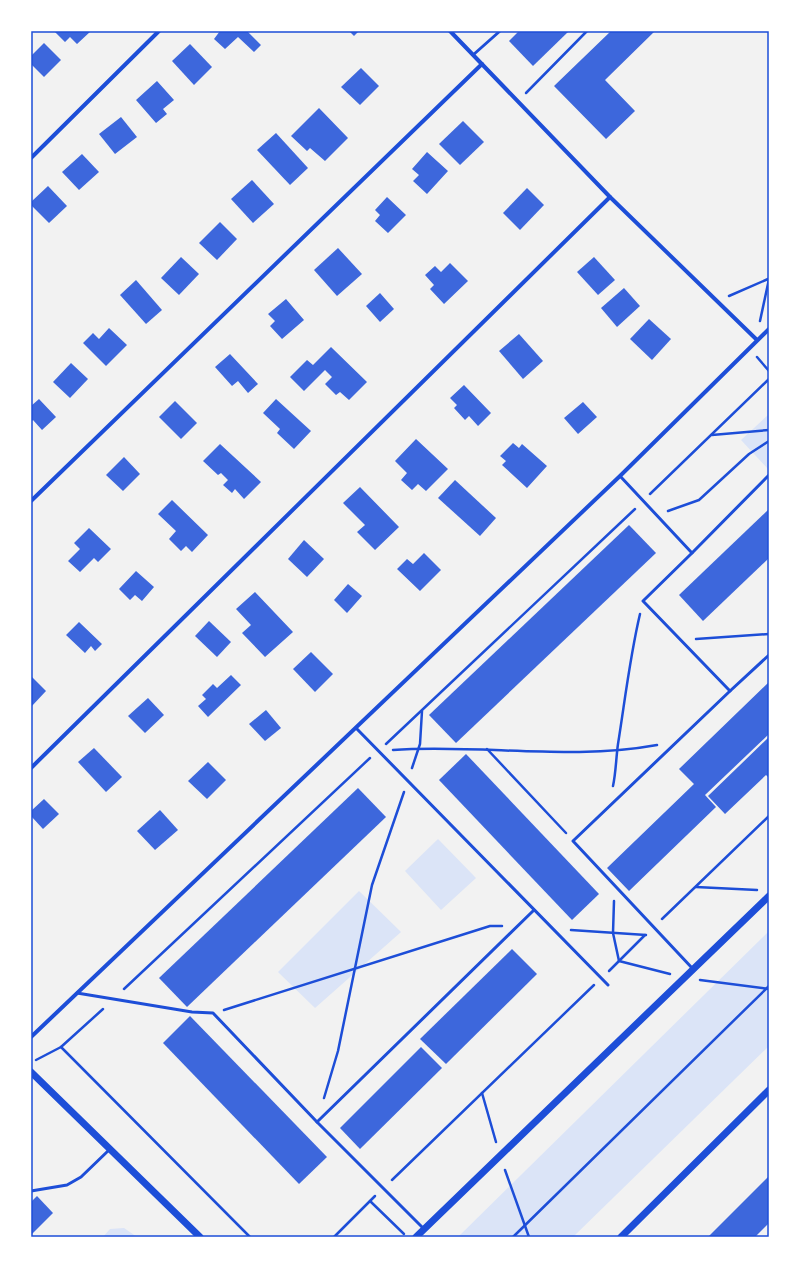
<svg xmlns="http://www.w3.org/2000/svg" width="800" height="1268" viewBox="0 0 800 1268" font-family="'Noto Sans',sans-serif">
<style>
.green{fill:#dbe4f7}
.building{fill:#3d67dc}
.lines{fill:none;stroke-linecap:round;stroke-linejoin:round}
.path{stroke:#1d4ed8;stroke-width:2.5}
.service{stroke:#1d4ed8;stroke-width:3}
.minor{stroke:#1d4ed8;stroke-width:4}
.tertiary{stroke:#1d4ed8;stroke-width:7}
.neatline{fill:none;stroke:#1d4ed8;stroke-width:1.5}
</style>
<rect width="100%" height="100%" fill="#f2f2f2"/>
<g class="green">
<polygon points="769,414 769,470 741,440"/>
<polygon points="438,839 476,878 441,910 405,871"/>
<polygon points="359,891 401,932 315,1008 278,972"/>
<polygon points="769,931 769,1046 573,1237 458,1237"/>
<polygon points="124,1228 137,1237 103,1237 110,1229"/>
</g>
<g class="building">
<polygon points="54,31 91,31 77,44 70,37 65,42"/>
<polygon points="220,31 247,31 261,45 254,52 238,37 225,49 214,39"/>
<polygon points="349,31 359,31 354,36"/>
<polygon points="519,31 569,31 533,66 509,41"/>
<polygon points="611,31 655,31 605,80 635,111 606,139 554,86"/>
<polygon points="44,43 61,60 44,77 31,64 31,56"/>
<polygon points="190,44 212,67 194,85 172,61"/>
<polygon points="361,68 379,86 360,105 341,87"/>
<polygon points="157,81 174,100 163,109 167,114 156,123 136,100"/>
<polygon points="319,108 348,138 325,161 310,148 307,151 291,136"/>
<polygon points="121,117 137,137 115,154 99,134"/>
<polygon points="463,121 484,142 460,165 439,144"/>
<polygon points="276,133 308,168 290,185 257,150"/>
<polygon points="427,152 448,171 427,194 413,181 419,175 412,169"/>
<polygon points="82,154 99,172 79,190 62,172"/>
<polygon points="252,180 274,204 253,223 231,199"/>
<polygon points="48,186 67,206 49,223 31,205 31,202"/>
<polygon points="527,188 544,205 520,230 503,213"/>
<polygon points="387,197 406,215 388,233 375,221 380,215 375,210"/>
<polygon points="220,222 237,239 217,260 199,243"/>
<polygon points="338,248 362,274 337,296 314,270"/>
<polygon points="181,257 199,274 179,295 161,278"/>
<polygon points="594,257 615,280 598,295 577,272"/>
<polygon points="450,263 468,281 444,304 430,289 434,285 425,275 435,266 441,272"/>
<polygon points="136,280 162,310 146,324 120,295"/>
<polygon points="624,288 640,306 617,327 601,308"/>
<polygon points="380,293 394,309 380,322 366,306"/>
<polygon points="286,299 304,320 282,339 270,326 275,321 268,314"/>
<polygon points="649,319 671,339 652,360 630,339"/>
<polygon points="109,328 127,345 106,366 83,343 93,333 99,339"/>
<polygon points="519,334 543,361 523,379 499,351"/>
<polygon points="331,347 367,382 349,400 340,392 336,395 325,384 332,377 325,370 304,391 290,377 307,360 313,365"/>
<polygon points="230,354 258,384 248,393 238,381 232,386 215,367"/>
<polygon points="71,363 88,379 70,398 53,382"/>
<polygon points="464,385 491,413 478,426 469,416 465,420 454,408 457,405 450,398"/>
<polygon points="39,399 56,417 42,430 33,420 31,422 31,406"/>
<polygon points="276,399 311,431 294,449 277,433 280,429 263,413"/>
<polygon points="175,401 197,423 181,439 159,417"/>
<polygon points="583,402 597,417 578,434 564,418"/>
<polygon points="416,439 448,469 426,491 418,484 412,490 401,480 407,473 395,461"/>
<polygon points="513,443 519,448 522,444 547,466 527,488 502,465 506,461 500,456"/>
<polygon points="220,444 261,482 244,499 235,489 232,493 223,485 228,480 221,473 218,475 203,461"/>
<polygon points="124,457 140,474 123,491 106,475"/>
<polygon points="455,480 496,518 480,536 438,498"/>
<polygon points="360,487 399,527 375,550 357,532 365,525 343,503"/>
<polygon points="172,500 208,535 192,552 186,546 181,551 169,539 176,531 158,514"/>
<polygon points="769,509 769,558 703,621 679,595"/>
<polygon points="629,525 656,553 456,743 429,715"/>
<polygon points="89,528 111,549 98,562 94,558 80,572 68,561 80,549 74,543"/>
<polygon points="304,540 324,559 307,577 288,559"/>
<polygon points="424,553 441,570 420,591 397,569 407,559 413,564"/>
<polygon points="136,571 154,587 142,601 135,595 130,600 119,589"/>
<polygon points="348,584 362,596 347,613 334,600"/>
<polygon points="255,592 293,632 265,657 242,633 251,625 236,609"/>
<polygon points="209,621 231,642 217,657 195,636"/>
<polygon points="79,622 102,644 95,651 91,646 85,653 66,635"/>
<polygon points="311,652 333,674 315,692 293,669"/>
<polygon points="231,675 241,685 208,717 198,706 206,699 202,695 213,684 217,688"/>
<polygon points="31,676 46,691 31,707"/>
<polygon points="769,682 769,734 705,795 716,807 629,891 607,868 694,784 679,769"/>
<polygon points="148,698 164,715 145,733 128,716"/>
<polygon points="266,710 281,728 265,741 249,724"/>
<polygon points="769,737 769,778 766,775 725,814 708,796"/>
<polygon points="94,748 122,777 106,792 78,762"/>
<polygon points="466,754 599,894 572,920 439,780"/>
<polygon points="208,762 226,780 207,799 188,781"/>
<polygon points="358,788 386,817 187,1007 159,978"/>
<polygon points="44,799 59,814 43,829 31,816 31,811"/>
<polygon points="160,810 178,830 155,850 137,831"/>
<polygon points="512,949 537,974 446,1064 420,1039"/>
<polygon points="190,1016 327,1157 299,1184 163,1043"/>
<polygon points="421,1047 442,1068 360,1149 340,1128"/>
<polygon points="769,1176 769,1223 755,1237 708,1237"/>
<polygon points="37,1196 53,1213 31,1235 31,1202"/>
</g>
<g class="lines">
<g class="path">
<polyline points="526,93 587,31"/>
<polyline points="729,296 768,279"/>
<polyline points="760,321 769,279"/>
<polyline points="757,357 769,371"/>
<polyline points="712,435 769,430"/>
<polyline points="650,494 769,379"/>
<polyline points="668,511 699,500 749,454 769,441"/>
<polyline points="696,639 769,634"/>
<polyline points="386,744 635,509"/>
<polyline points="487,749 566,833"/>
<path d="M393,750C480,744 570,761 657,745"/>
<polyline points="412,768 420,744 422,711"/>
<path d="M613,786C616,772 616,758 618,744C625,700 630,656 640,614"/>
<polyline points="696,887 757,890"/>
<polyline points="614,901 613,933 619,961 670,974"/>
<polyline points="662,919 769,816"/>
<polyline points="571,930 646,935"/>
<polyline points="609,971 645,935"/>
<polyline points="700,980 769,989"/>
<polyline points="124,989 370,758"/>
<polyline points="224,1010 490,926 502,926"/>
<polyline points="61,1047 250,1237"/>
<polyline points="36,1060 61,1047 103,1009"/>
<polyline points="482,1093 496,1142"/>
<polyline points="324,1098 338,1051 372,885 404,792"/>
<polyline points="505,1170 529,1237"/>
<polyline points="392,1180 594,985"/>
<polyline points="370,1201 404,1234"/>
<polyline points="334,1237 375,1196"/>
<polyline points="513,1237 769,986"/>
</g>
<g class="service">
<polyline points="473,55 500,31"/>
<polyline points="620,476 692,553 769,475"/>
<polyline points="692,553 643,601 730,691 573,841 693,969"/>
<polyline points="730,691 769,655"/>
<polyline points="356,728 608,985"/>
<polyline points="77,993 192,1012 213,1013 317,1122 534,910"/>
<polyline points="317,1122 423,1228"/>
<polyline points="31,1191 67,1185 81,1177 109,1150"/>
</g>
<g class="minor">
<polyline points="450,31 610,197 756,339"/>
<polyline points="31,158 159,31"/>
<polyline points="31,501 482,64"/>
<polyline points="31,768 610,197"/>
<polyline points="31,1037 620,476 769,329"/>
</g>
<g class="tertiary">
<polyline points="31,1072 200,1237"/>
<polyline points="416,1237 769,896"/>
<polyline points="621,1237 769,1090"/>
</g>
</g>
<rect width="800" height="1268" fill="none" stroke="#ffffff" stroke-width="64"/>
<rect x="32" y="32" width="736" height="1204" class="neatline"/>
</svg>
